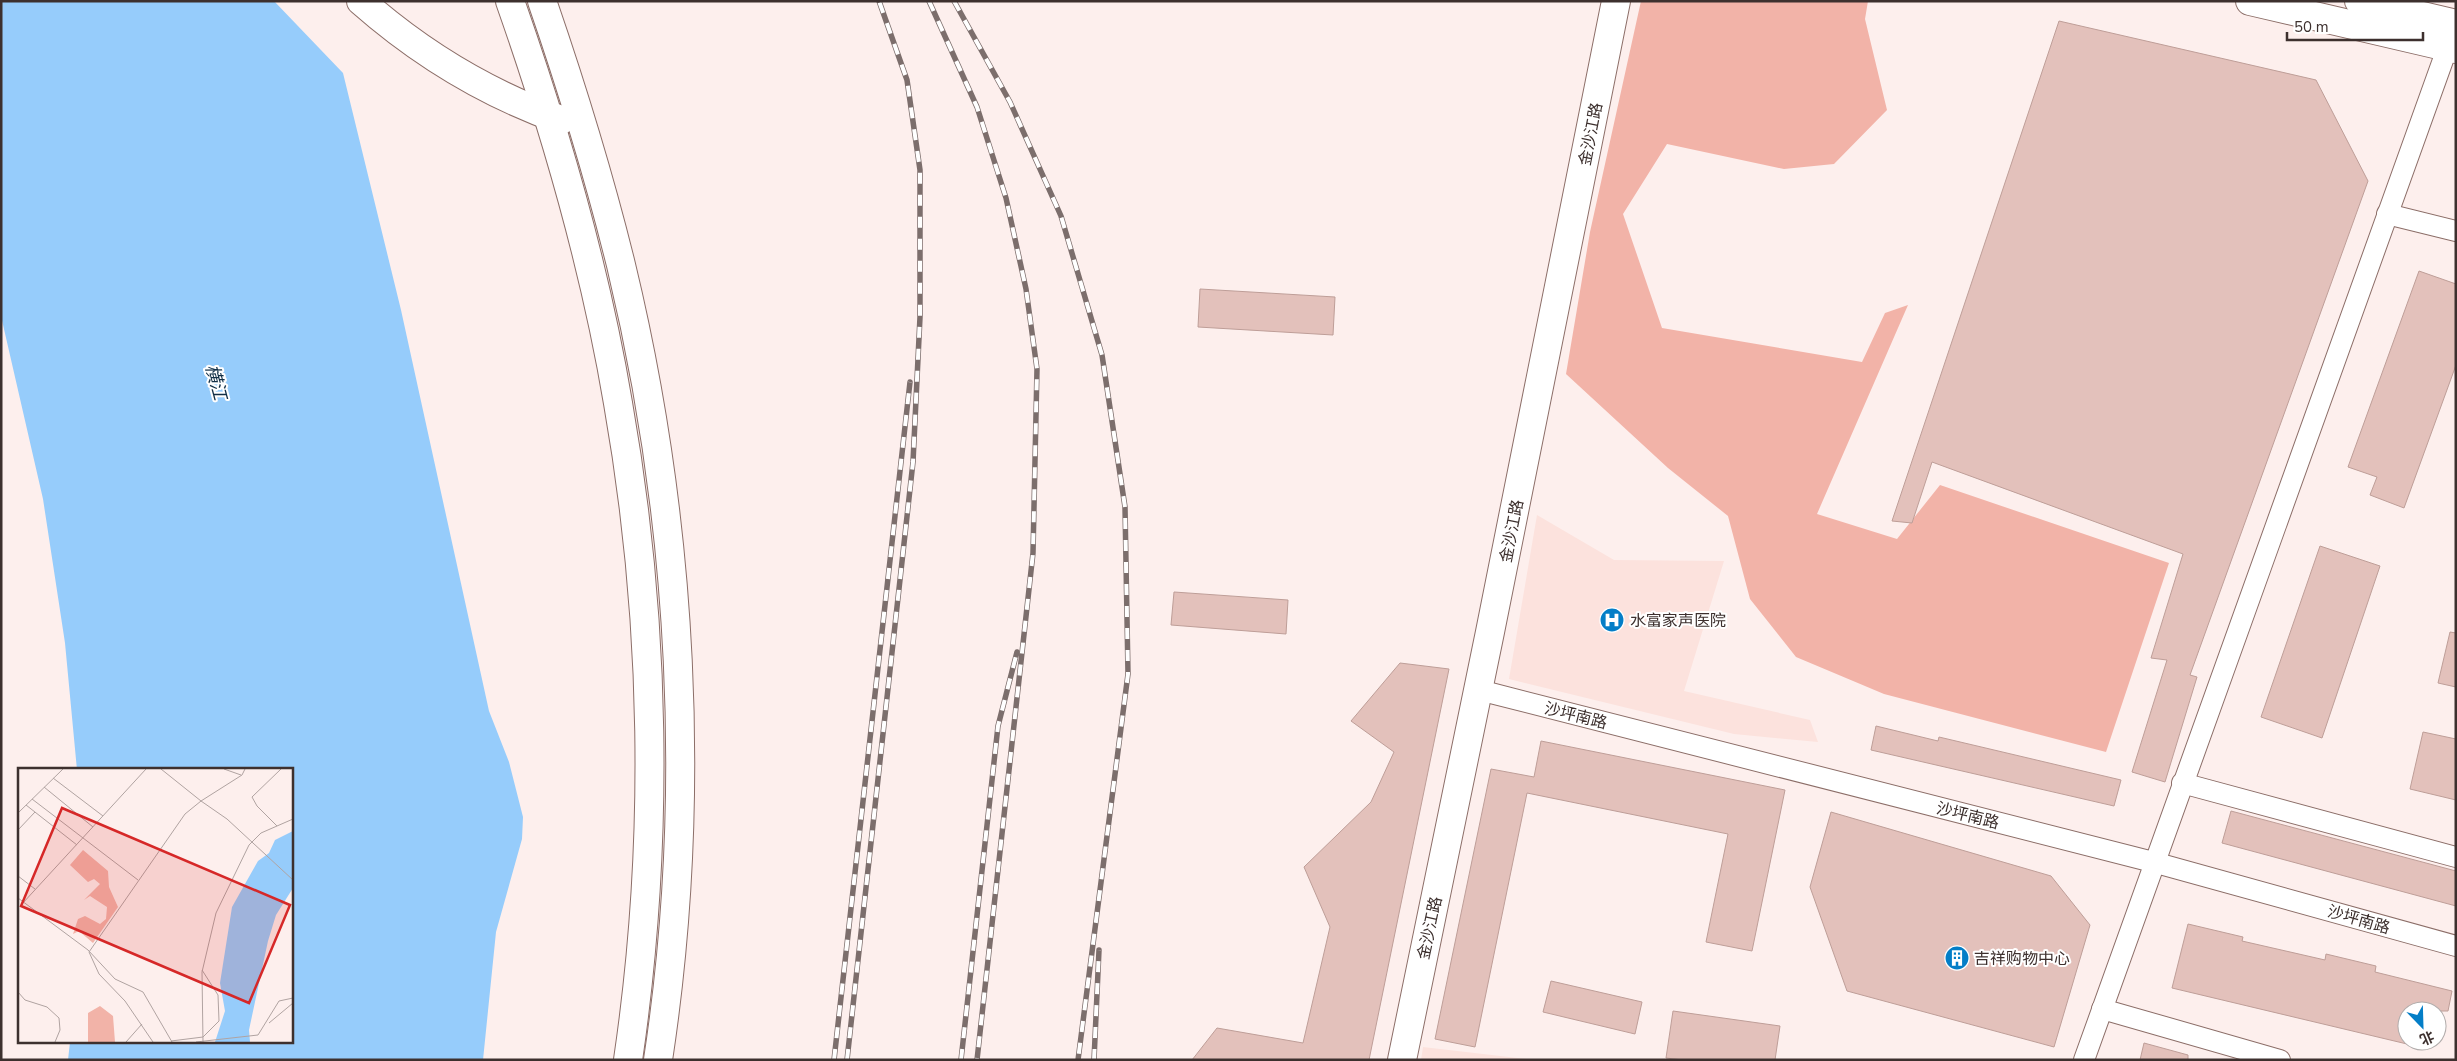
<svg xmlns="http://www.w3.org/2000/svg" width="2457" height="1061" viewBox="0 0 2457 1061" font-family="'Nunito Sans','Noto Sans SC',sans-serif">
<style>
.built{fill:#fce2dd}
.green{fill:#f2b3a8}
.water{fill:#96ccfb}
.building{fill:#e3c1bb;stroke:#be9e98}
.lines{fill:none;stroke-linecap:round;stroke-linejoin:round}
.minor-casing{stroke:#8c6e68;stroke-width:22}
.secondary-casing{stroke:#8c6e68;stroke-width:30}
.trunk-casing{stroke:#8c6e68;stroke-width:30}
.minor{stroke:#fff;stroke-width:20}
.secondary{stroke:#fff;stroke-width:28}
.trunk{stroke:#fff;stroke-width:28}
.rail-casing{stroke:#7c6e6c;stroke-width:5.5}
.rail{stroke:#fff;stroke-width:4;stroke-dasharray:11;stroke-linecap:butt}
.labels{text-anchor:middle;stroke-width:4;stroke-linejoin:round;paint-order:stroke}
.street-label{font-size:16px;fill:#3d302e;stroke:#fff}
.poi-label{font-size:16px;fill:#3d302e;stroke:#fff;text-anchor:start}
.water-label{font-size:18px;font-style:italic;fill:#133047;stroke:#fff}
.inset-road{fill:none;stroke:#b0a3a1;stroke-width:1}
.view{fill:#d62828;fill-opacity:0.15;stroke:#d62828;stroke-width:2.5}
.inset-edge{fill:none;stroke:#3d302e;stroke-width:2.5}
</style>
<rect width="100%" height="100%" fill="#fdefed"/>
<g class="built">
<polygon points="1537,515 1614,560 1724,561 1684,691 1810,720 1818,742 1734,734 1509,679"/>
<polygon points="1423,1047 1535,1060 1421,1060"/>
</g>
<polygon class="green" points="1641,1 1868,1 1865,19 1887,110 1834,164 1784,169 1667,144 1623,214 1662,328 1862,362 1885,313 1908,305 1817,514 1897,539 1940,485 2169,563 2106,752 1884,694 1796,657 1750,599 1728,516 1668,468 1566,374 1590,232"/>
<polygon class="water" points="1,1 274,1 343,73 401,310 489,711 509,762 523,817 522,839 496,932 483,1060 68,1060 70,1042 291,1042 291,770 77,770 65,643 43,499 1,316"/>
<g class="building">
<polygon points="2059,21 2316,80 2368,181 2190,675 2197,677 2165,782 2132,772 2167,660 2151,658 2183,554 1932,462 1912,523 1892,521"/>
<polygon points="2419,271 2456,284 2456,365 2404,508 2370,495 2377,477 2348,467"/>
<polygon points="1200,289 1335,297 1333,335 1198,327"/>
<polygon points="2320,546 2380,566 2322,738 2261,717"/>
<polygon points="1174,592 1288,600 1286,634 1171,625"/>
<polygon points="2450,632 2456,633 2456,687 2438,683"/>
<polygon points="1400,663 1449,669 1369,1060 1192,1060 1217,1028 1303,1043 1330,927 1304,867 1371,802 1394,752 1351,721"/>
<polygon points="1876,726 1938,741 1939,737 2121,780 2114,806 1871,750"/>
<polygon points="2423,732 2456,739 2456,800 2410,789"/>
<polygon points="1541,741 1785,790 1752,951 1706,942 1728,834 1527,793 1475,1047 1435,1039 1491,769 1534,777"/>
<polygon points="2231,811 2456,871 2456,906 2222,843"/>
<polygon points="1831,812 2051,876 2090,925 2054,1047 1847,991 1810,887"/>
<polygon points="2188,924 2243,937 2242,941 2325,960 2326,954 2376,966 2375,972 2452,991 2448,1011 2407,1011 2407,1044 2172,988"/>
<polygon points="1551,981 1642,1002 1635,1034 1543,1012"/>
<polygon points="1673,1011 1780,1026 1775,1060 1683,1060 1666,1058"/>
<polygon points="2144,1043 2188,1055 2188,1060 2140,1060"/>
</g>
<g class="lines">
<defs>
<g id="minor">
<polyline points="2387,214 2456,231"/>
<polyline points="1479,690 2153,862 2456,946"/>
<polyline points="2182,783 2456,857"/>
<polyline points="2102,1009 2280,1060"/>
<polyline points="2084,1060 2452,35"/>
</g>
<g id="secondary">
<path d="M361,1C420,53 488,94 561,120"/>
<path d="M510,1C556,132 595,266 618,403C656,618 660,843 628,1060"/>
<path d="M542,1C572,88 599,176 621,265C683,522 698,798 658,1060"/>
<polyline points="2250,1 2456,49"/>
<polyline points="2359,1 2456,24"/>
</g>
<polyline id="trunk" points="1402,1060 1490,632 1616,1"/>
</defs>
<use href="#minor" class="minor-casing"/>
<use href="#secondary" class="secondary-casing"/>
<use href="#trunk" class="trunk-casing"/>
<use href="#minor" class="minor"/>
<use href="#secondary" class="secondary"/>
<use href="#trunk" class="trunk"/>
<defs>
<g id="rail">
<polyline points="929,1 977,107 1006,198 1026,289 1037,369 1033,553 977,1060"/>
<polyline points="954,1 1010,102 1061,216 1102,355 1125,507 1128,674 1078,1060"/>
<polyline points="834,1060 910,382"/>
<polyline points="847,1060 913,462 920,317 920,170 907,80 879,1"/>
<polyline points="961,1060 998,726 1017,652"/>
<polyline points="1094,1060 1099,950"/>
</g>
</defs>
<use href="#rail" class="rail-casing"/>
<use href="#rail" class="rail"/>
</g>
<defs>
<symbol id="hospital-disc" viewBox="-11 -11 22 22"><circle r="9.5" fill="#047ec7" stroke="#fff"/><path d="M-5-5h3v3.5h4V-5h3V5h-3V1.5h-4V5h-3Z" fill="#fff"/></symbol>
<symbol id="building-disc" viewBox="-11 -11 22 22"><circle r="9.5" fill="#047ec7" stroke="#fff"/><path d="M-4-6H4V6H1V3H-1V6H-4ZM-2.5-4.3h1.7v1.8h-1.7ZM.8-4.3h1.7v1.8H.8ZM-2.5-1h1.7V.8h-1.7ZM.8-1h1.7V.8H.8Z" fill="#fff"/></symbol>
</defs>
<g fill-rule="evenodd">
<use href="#hospital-disc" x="1598" y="606" width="28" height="28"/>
<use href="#building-disc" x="1943" y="944" width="28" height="28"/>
</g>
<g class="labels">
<g class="street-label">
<text transform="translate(1590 134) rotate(-79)" y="6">金沙江路</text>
<text transform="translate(1511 531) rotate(-79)" y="6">金沙江路</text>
<text transform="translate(1576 715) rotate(14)" y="6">沙坪南路</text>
<text transform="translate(1968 815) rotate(14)" y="6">沙坪南路</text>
<text transform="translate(2359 919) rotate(16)" y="6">沙坪南路</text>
<text transform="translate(1429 928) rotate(-78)" y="6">金沙江路</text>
</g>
<g class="poi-label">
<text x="1630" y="626">水富家声医院</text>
<text x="1974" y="964">吉祥购物中心</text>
</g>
<g class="water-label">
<text transform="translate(216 382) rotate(75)" y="6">横江</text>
</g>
</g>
<g transform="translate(18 768)">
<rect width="275" height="275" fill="#fdefed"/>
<path d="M65,82L90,103L91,119L100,139L75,175L61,163L55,166L60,151L67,148L82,156L88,151L89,139L72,128L66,132L82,116L76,111L70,114L52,97ZM82,238L95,248L97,274H70V245Z" fill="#f2b3a8"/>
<path d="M275,63V120L258,147L250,173L231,262L232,274H197L207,243L202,215L214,139L240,93L251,85L257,72Z" fill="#96ccfb"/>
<path class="inset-road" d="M143,1L183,33M206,1L223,7M35,10L85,48M26,19L75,59M14,31L120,112M183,33L224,7L227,1M8,37L59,77M0,45L45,1M259,58L239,38L234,29L263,1M0,62L17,44M0,108L17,121M0,130L70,182L97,211L125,224L154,274M4,136L128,1M71,184L167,46L183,33L209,51L275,112M71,184L81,206L107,233L135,274M0,224L7,232L29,239L41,250L42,262L37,274M251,255L275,235M153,273L185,269L201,253L200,227L184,202M108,274L124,256M178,274L240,267L261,233L275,230M185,274L184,204L198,145L231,77L243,65L275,51"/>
<path class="view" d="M44,40L272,137L231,235L3,138Z"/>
<rect width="275" height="275" class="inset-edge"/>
</g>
<rect width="2457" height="1061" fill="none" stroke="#3d302e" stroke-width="5"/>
<g transform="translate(2422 1026) rotate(157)"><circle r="24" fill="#ffffff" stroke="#b1acab"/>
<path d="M0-4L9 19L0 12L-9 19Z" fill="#047ec7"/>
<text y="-8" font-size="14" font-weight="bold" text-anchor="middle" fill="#3d302e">北</text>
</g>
<path d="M2287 32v8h136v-8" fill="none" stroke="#3d302e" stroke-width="2.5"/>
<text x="2294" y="32" font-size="15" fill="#3d302e" stroke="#ffffff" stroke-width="4" paint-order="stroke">50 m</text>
</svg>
